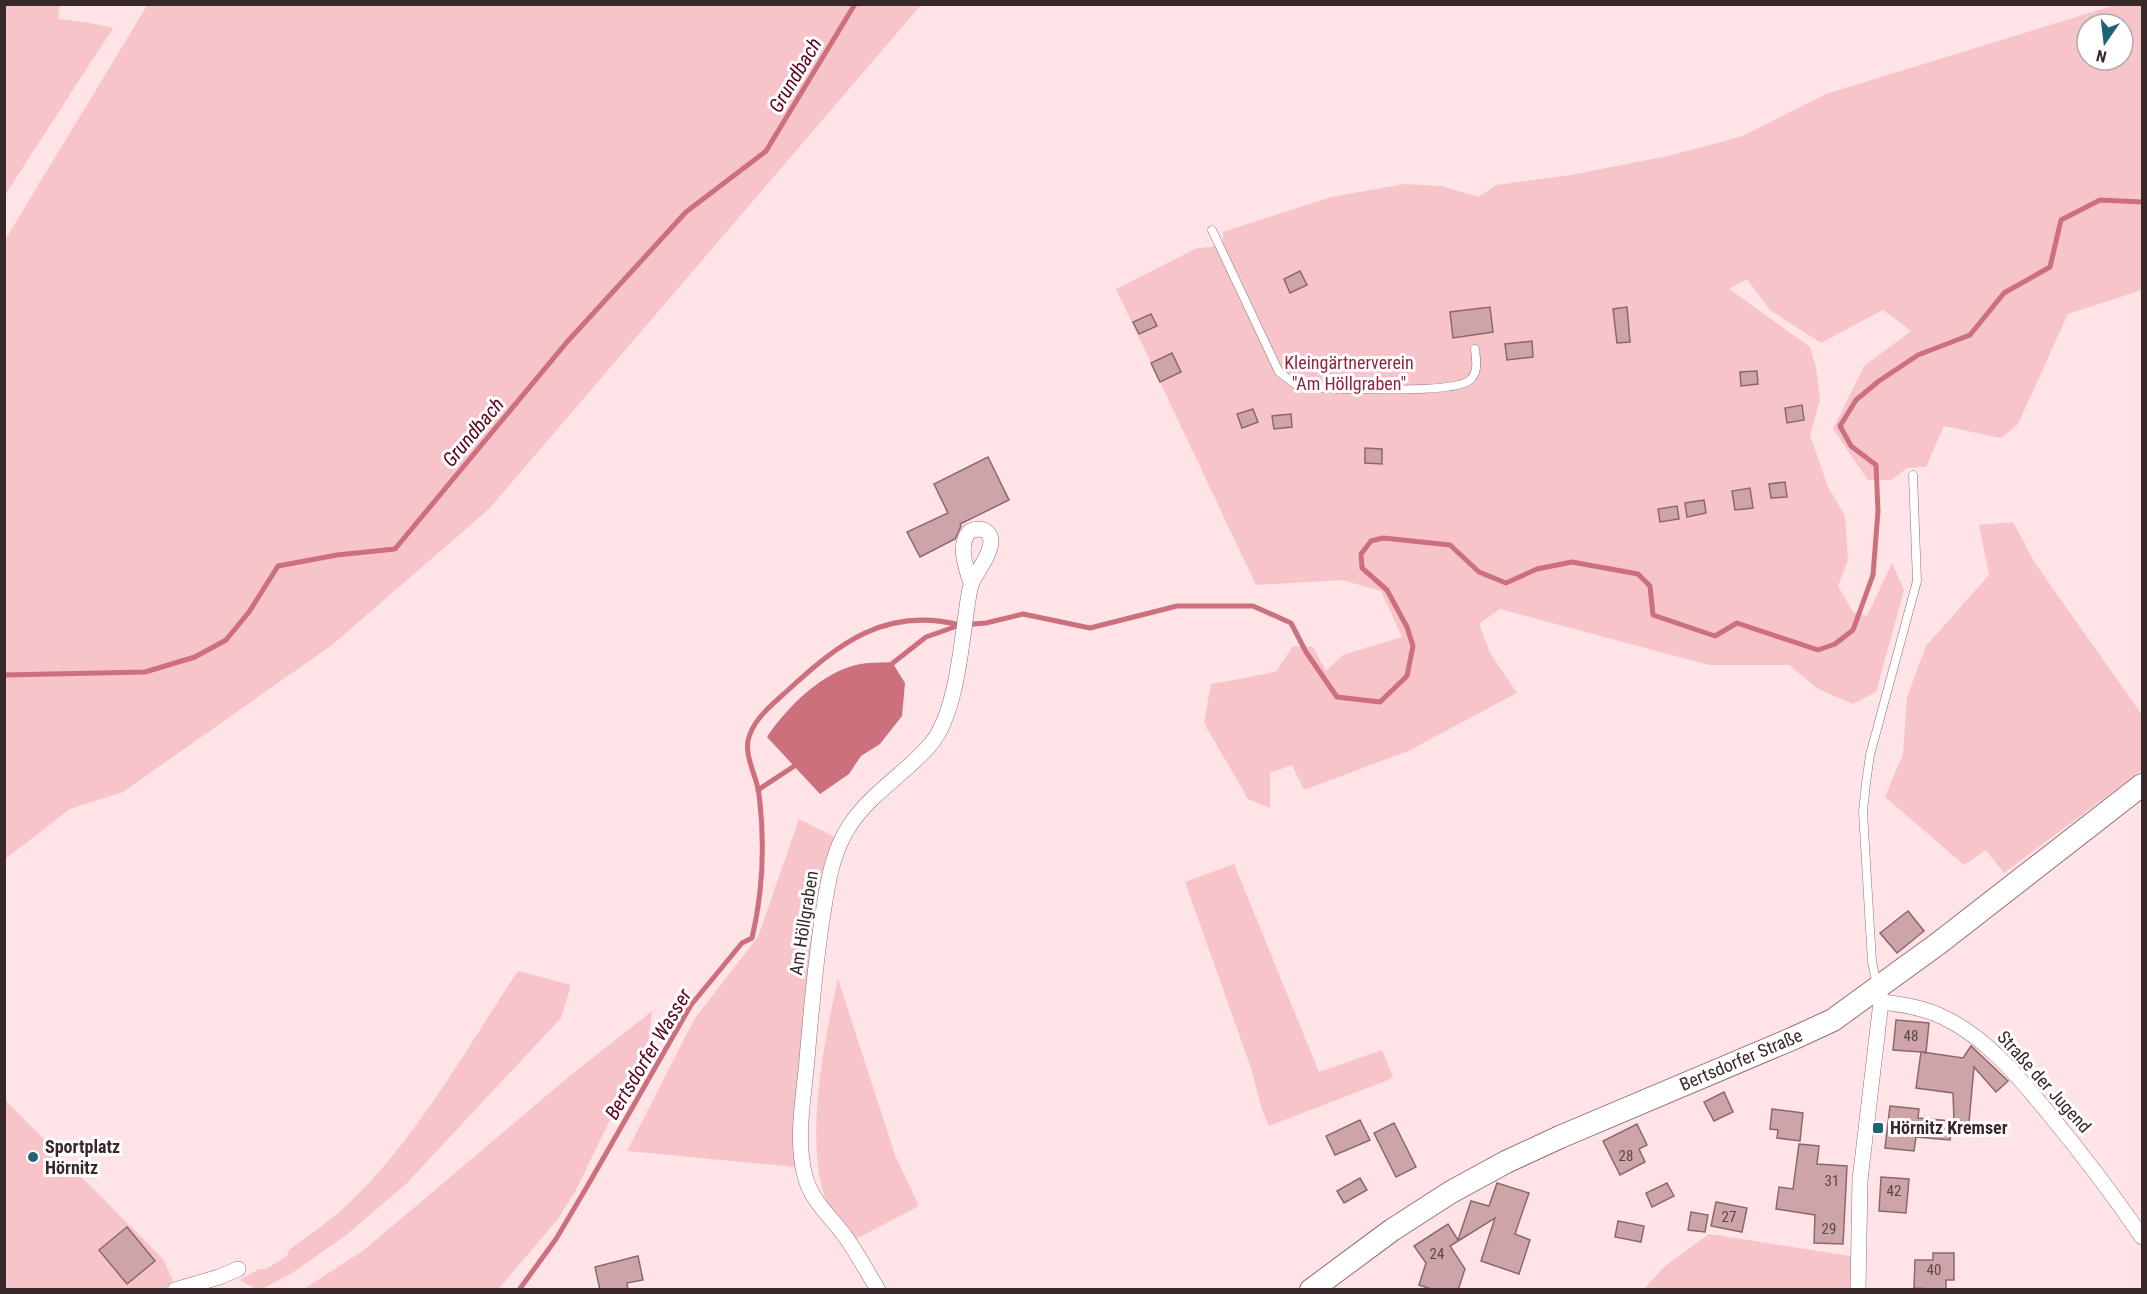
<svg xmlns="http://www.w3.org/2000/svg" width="2147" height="1294" viewBox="0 0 2147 1294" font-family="'Roboto Condensed',sans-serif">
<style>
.green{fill:#f7c4c9;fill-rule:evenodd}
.water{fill:#cc707d}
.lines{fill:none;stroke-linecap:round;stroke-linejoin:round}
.stream{stroke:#cc707d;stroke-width:5}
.building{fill:#cda4a8;stroke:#8d676b;stroke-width:1.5}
.service-casing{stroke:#956f73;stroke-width:9}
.minor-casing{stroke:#956f73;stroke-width:16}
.secondary-casing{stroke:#956f73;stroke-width:24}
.service{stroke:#fff;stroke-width:8}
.minor{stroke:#fff;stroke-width:15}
.secondary{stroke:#fff;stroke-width:22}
.poi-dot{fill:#206276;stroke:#fff;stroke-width:2}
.labels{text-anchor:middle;stroke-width:6;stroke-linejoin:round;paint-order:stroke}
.number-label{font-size:15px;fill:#5e474a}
.park-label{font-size:18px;fill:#92223d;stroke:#fff}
.street-label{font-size:18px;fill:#39282a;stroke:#fff}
.poi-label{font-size:18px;font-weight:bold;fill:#39282a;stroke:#fff;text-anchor:start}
.water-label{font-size:20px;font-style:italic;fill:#5b031e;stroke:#fff}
</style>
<rect width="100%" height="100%" fill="#fee4e6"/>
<g class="green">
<polygon points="5,4 60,5 58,19 85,22 113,28 5,195"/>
<polygon points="148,4 921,5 489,509 332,645 123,792 70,809 5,859 5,240"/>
<path d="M2115,5H2142V290L2068,314L2018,424L2001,438L1944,426L1926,467L1907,468L1891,480H1868L1833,429L1864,366L1911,331L1883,310L1821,343L1770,310L1747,279L1729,289L1810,347L1816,367L1820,400L1810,435L1828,487L1845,516L1848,560L1838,586L1853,612L1867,616L1892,563L1904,590L1876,692L1853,704L1818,689L1789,665H1709L1500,609L1479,624L1490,653L1517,693L1408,751L1304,790L1292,765L1270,773V808L1248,799L1204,723L1211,684L1276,672L1293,646L1313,647L1326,671L1343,655L1402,637L1381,591L1342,580L1256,585L1116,289L1197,248L1212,247L1223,242V232L1331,197L1405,184L1442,186L1478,197L1497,185L1571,175L1668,156L1743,136L1826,94ZM2087,24H2123V60H2087Z"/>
<polygon points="2013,522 2035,563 2142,715 2142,770 2004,873 1986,850 1964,865 1885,797 1903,754 1907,697 1926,646 1989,575 1979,525"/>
<polygon points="799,819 837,838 795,1126 795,1167 627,1151 695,1018 758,937"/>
<polygon points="1234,864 1319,1072 1382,1050 1393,1077 1386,1081 1269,1126 1262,1110 1251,1068 1185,882"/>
<path d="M518,971L571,985L561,1018L406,1184L345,1236L292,1273L262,1289H256L240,1280L259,1269H266L287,1256L289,1250C309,1235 330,1221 347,1205C418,1138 465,1050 518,971Z"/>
<path d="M838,979L895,1155L919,1206L856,1239C850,1233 841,1227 836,1220C798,1163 824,1042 838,979Z"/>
<polygon points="652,1011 649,1040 575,1192 558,1219 501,1286 497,1290 304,1289 364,1250 566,1079"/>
<polygon points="4,1099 163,1259 173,1280 166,1288 5,1289"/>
<polygon points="1709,1234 1856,1257 1856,1289 1643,1290 1664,1267"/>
</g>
<path class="water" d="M892,662L905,683L902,716L880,744L861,756L849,774L820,794L767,737C787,707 823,671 860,664C870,662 882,663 892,662Z"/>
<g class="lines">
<g class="stream">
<polyline points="889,666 926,637 960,625 986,623 1023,614 1090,628 1177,606 1253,606 1291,623 1306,652 1337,697 1380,702 1407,676 1413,646 1407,627 1387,590 1362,568 1361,554 1371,541 1383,538 1450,545 1479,572 1506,583 1537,569 1572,562 1638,574 1650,586 1653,615 1715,636 1737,623 1818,650 1835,644 1853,630 1873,575 1878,511 1876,465 1851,446 1840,426 1856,400 1879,381 1918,355 1970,335 2004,293 2050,267 2061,220 2100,200 2142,202"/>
<polyline points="4,675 145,672 195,657 226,640 249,612 278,566 337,555 395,549 567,342 686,212 766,151 855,4"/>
<polyline points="758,790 799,763"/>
<path d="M519,1290L556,1239L588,1185L691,1005L742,943L752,938C763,891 765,842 759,794C757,777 745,758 748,741C752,720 772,705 787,691C838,644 885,606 960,625"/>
</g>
</g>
<g class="building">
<polygon points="1300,271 1307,285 1290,293 1284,279"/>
<polygon points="1490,307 1493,332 1453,338 1450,312"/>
<polygon points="1627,307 1630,342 1617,343 1613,309"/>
<polygon points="1151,314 1157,326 1139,334 1133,322"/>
<polygon points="1532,341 1533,357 1507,360 1505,344"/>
<polygon points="1172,353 1181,372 1160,382 1151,363"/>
<polygon points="1757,371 1758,384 1741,386 1740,372"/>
<polygon points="1802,405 1804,420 1787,423 1785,408"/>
<polygon points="1253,409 1258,422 1242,428 1237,414"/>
<polygon points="1291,414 1292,427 1274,429 1272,416"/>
<polygon points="1365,448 1382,449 1382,464 1365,463"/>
<polygon points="988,457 1009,500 960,524 961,526 955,539 920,557 907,532 948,513 934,484"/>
<polygon points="1785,482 1787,497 1771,498 1769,484"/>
<polygon points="1750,488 1753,508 1735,510 1732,491"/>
<polygon points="1704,500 1706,513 1687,517 1685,503"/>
<polygon points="1677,506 1679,519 1660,522 1658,509"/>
<polygon points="1908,911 1924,931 1897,953 1880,933"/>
<polygon points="1896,1020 1929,1023 1926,1053 1922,1052 1963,1058 1971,1046 2008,1081 1996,1092 1974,1067 1969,1122 1954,1121 1953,1093 1916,1088 1921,1052 1893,1050"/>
<polygon points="1724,1092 1733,1112 1714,1121 1704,1102"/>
<polygon points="1890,1106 1919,1109 1918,1118 1952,1121 1950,1140 1916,1137 1914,1151 1885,1148"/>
<polygon points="1772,1109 1803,1113 1800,1141 1777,1138 1778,1130 1770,1129"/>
<polygon points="1360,1120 1370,1140 1335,1155 1326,1136"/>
<polygon points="1394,1123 1416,1167 1396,1177 1374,1133"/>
<polygon points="1637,1124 1647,1145 1639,1149 1645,1162 1620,1175 1603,1141"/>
<polygon points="1799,1144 1819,1146 1817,1164 1847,1166 1843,1244 1814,1243 1815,1215 1776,1209 1779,1187 1793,1189"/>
<polygon points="1881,1177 1909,1179 1906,1213 1879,1211"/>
<polygon points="1360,1178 1367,1190 1344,1203 1337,1191"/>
<polygon points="1497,1183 1529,1193 1515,1234 1530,1240 1519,1274 1481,1261 1495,1218 1450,1246 1465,1269 1458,1290 1434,1290 1419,1285 1426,1263 1414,1246 1448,1224 1458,1240 1471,1201 1489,1206"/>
<polygon points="1667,1183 1674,1196 1652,1207 1646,1193"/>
<polygon points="1716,1202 1747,1208 1742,1232 1711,1226"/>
<polygon points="1691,1212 1708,1215 1705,1232 1688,1230"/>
<polygon points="1618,1221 1644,1226 1641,1242 1615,1237"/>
<polygon points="127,1227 155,1261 127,1284 99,1250"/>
<polygon points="1933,1253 1954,1253 1954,1280 1946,1280 1946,1290 1914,1288 1915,1260 1933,1260"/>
<polygon points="638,1256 643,1280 627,1283 628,1290 600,1290 595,1267"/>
</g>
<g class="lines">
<defs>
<g id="service">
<path d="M1212,230L1279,372L1295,384L1308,388C1336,388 1453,395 1470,380C1479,372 1476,359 1475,349"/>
<polyline points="1877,985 1872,962 1863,812 1866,783 1870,755 1917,581 1913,475"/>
</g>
<g id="minor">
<path d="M1881,1002C1902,1004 1924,1008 1943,1017C1985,1037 2016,1074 2045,1109C2079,1150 2112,1193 2142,1237"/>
<polyline points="175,1290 219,1277 238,1269"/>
<path d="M878,1290C868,1273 858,1255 847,1239C832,1217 812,1203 805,1176C795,1139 804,1097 807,1059C811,1012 815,966 822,920C827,888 831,853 850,825C871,793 905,774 930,745C956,715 961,647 967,607C968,600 969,592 971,585C974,574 1001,544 987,532C982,528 975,529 970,531C957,544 966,568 971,583"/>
<polyline points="1858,1290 1860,1180 1881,1002 1880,994"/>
</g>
<polyline id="secondary" points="1311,1290 1392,1230 1451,1192 1506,1162 1560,1137 1794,1038 1833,1020 1939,943 2142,785"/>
</defs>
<use href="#service" class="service-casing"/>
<use href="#minor" class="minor-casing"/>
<use href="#secondary" class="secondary-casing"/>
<use href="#service" class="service"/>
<use href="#minor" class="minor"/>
<use href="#secondary" class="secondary"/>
</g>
<g class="poi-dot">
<rect x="1872" y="1122" width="12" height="12" rx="3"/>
<circle cx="33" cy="1157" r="6"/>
</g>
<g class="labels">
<g class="number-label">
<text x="1911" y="1041">48</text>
<text x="1626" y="1161">28</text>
<text x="1832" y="1186">31</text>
<text x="1894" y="1196">42</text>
<text x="1729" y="1222">27</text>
<text x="1829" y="1234">29</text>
<text x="1437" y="1259">24</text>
<text x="1934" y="1275">40</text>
</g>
<g class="park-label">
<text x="1349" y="369">Kleingärtnerverein<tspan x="1349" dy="21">"Am Höllgraben"</tspan></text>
</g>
<g class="street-label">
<text transform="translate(804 923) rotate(-81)" y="6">Am Höllgraben</text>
<text transform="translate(1741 1060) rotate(-23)" y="6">Bertsdorfer Straße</text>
<text transform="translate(2044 1082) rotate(48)" y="6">Straße der Jugend</text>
</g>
<g class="poi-label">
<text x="1890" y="1134">Hörnitz Kremser</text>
<text x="45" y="1153">Sportplatz<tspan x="45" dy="21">Hörnitz</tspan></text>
</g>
<g class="water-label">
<text transform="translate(795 75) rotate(-59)" y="7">Grundbach</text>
<text transform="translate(473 432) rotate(-50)" y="7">Grundbach</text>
<text transform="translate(648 1054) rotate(-59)" y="7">Bertsdorfer Wasser</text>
</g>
</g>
<rect width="2147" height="1294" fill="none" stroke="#39282a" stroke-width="12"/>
<g transform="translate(2105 42) rotate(194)"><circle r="28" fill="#ffffff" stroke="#b0a9aa" stroke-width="1.5"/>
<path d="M0-4.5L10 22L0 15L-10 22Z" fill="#206276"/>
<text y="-9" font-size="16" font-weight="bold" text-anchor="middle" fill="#39282a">N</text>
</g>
</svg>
